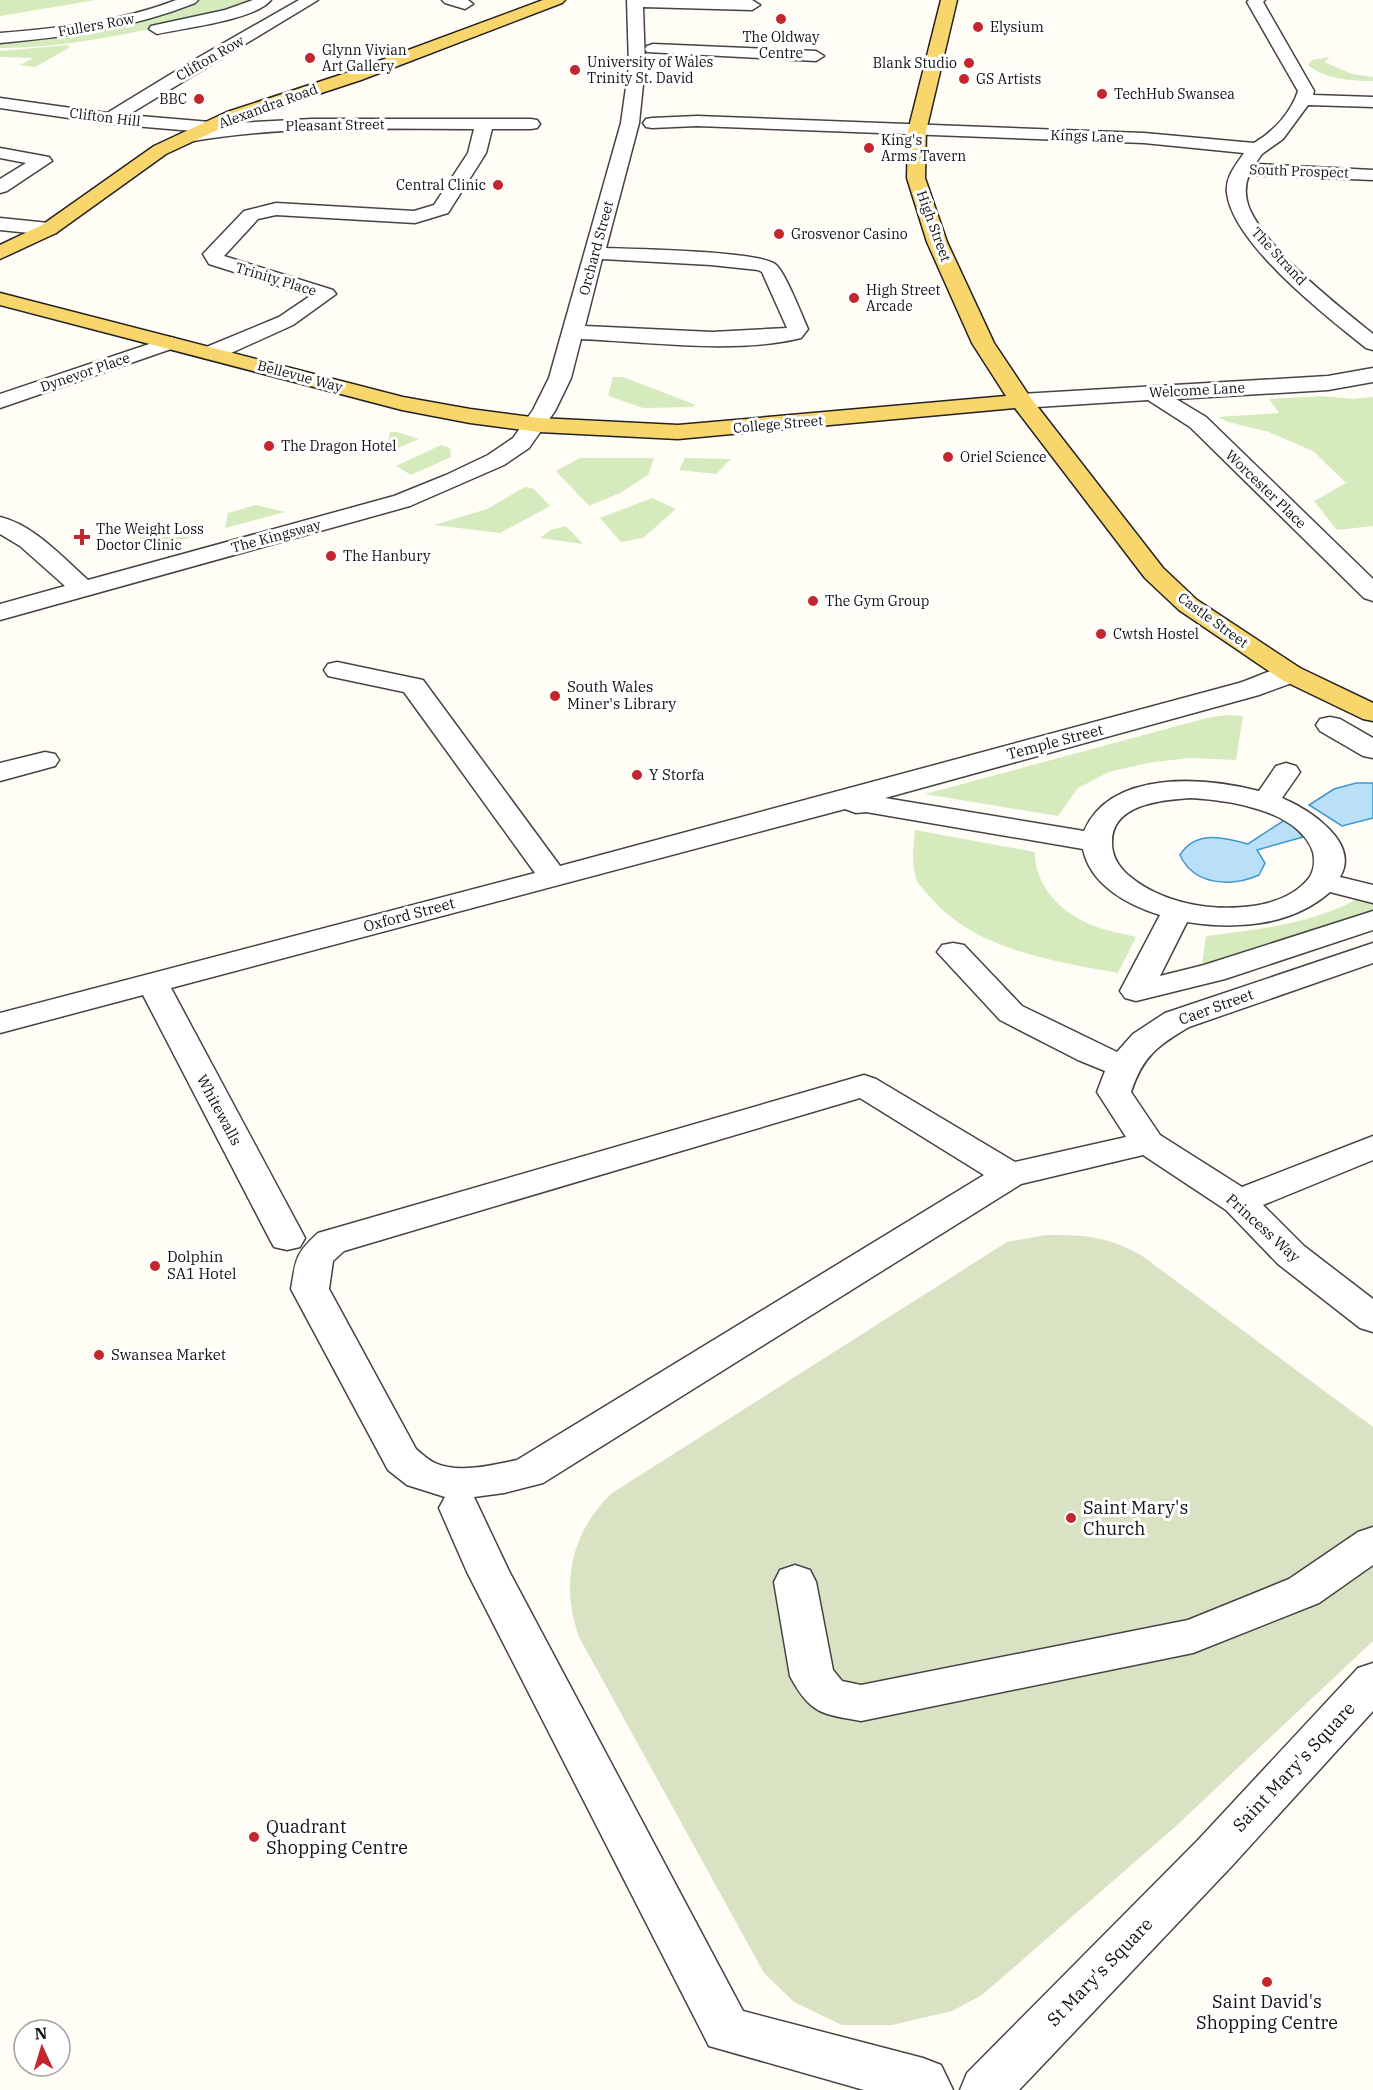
<svg xmlns="http://www.w3.org/2000/svg" width="1373" height="2090" viewBox="0 0 1373 2090" font-family="'IBM Plex Serif',serif">
<style>
.green{fill:#d5ebbd}
.cemetery{fill:#d9e3c4}
.water{fill:#b9e0f7;stroke:#3f96cf;stroke-width:1.5}
.lines{fill:none;stroke-linecap:round;stroke-linejoin:round}
.minor-casing{stroke:#444;stroke-width:3}
.major-casing{stroke:#222;stroke-width:3}
.minor{fill:#fff;fill-rule:evenodd}
.major{fill:#f9d66b;fill-rule:evenodd}
.poi-dot{fill:#c4262e;stroke:#fff;stroke-width:2}
.labels{text-anchor:middle;stroke-width:6;stroke-linejoin:round;paint-order:stroke}
.far-street-label{font-size:14px;fill:#111;stroke:#fff}
.far-poi-label{font-size:14px;fill:#111;stroke:#fff;text-anchor:start}
.poi-label{font-size:15px;fill:#111;stroke:#fff;text-anchor:start}
.street-label{font-size:15px;fill:#111;stroke:#fff}
.near-poi-label{font-size:18px;fill:#111;stroke:#fff;text-anchor:start}
.near-street-label{font-size:18px;fill:#111;stroke:#fff}
</style>
<rect width="100%" height="100%" fill="#fffdf5"/>
<g class="green">
<polygon points="0,0 96,0 0,16"/>
<path d="M197,0H257L254,4C172,24 85,48 0,48V42L35,37Z"/>
<polygon points="69,45 69,48 35,67 20,65 33,58 0,57 0,51"/>
<path d="M1330,57L1324,62L1352,74L1373,77V81C1352,81 1325,79 1308,65L1312,60Z"/>
<polygon points="613,377 623,377 696,405 692,407 643,408 608,396"/>
<polygon points="1320,396 1353,399 1373,397 1373,526 1337,530 1314,501 1346,483 1313,451 1269,432 1228,422 1218,417 1279,413 1269,399"/>
<polygon points="390,432 397,432 419,439 386,453"/>
<polygon points="441,445 450,448 451,457 411,475 396,466"/>
<polygon points="580,458 654,458 648,475 620,493 589,506 556,471"/>
<polygon points="685,458 731,459 716,474 679,470"/>
<polygon points="525,487 534,489 550,506 500,533 434,525 487,509"/>
<polygon points="652,498 676,509 643,538 621,542 600,518"/>
<polygon points="256,505 285,512 225,528 228,513"/>
<polygon points="566,526 583,544 540,538 550,530"/>
<polygon points="168,529 192,537 159,546 138,537"/>
<polygon points="1227,715 1243,716 1236,760 1189,758 1147,763 1109,772 1078,788 1058,816 925,794 1207,718"/>
<path d="M915,830L1035,852C1034,883 1059,911 1087,923C1102,930 1120,933 1136,937L1118,973C1056,962 975,949 932,899C927,893 920,887 917,881C911,865 913,847 915,830Z"/>
<path d="M1362,896L1373,899V915L1201,971L1206,936C1259,929 1315,924 1362,896Z"/>
</g>
<path class="cemetery" d="M1046,1235C1086,1235 1105,1236 1141,1255L1373,1427V1641L1176,1826L982,1995L952,2011L892,2025H842L794,2002L764,1973L579,1637C560,1584 571,1532 612,1493L1007,1242Z"/>
<g class="water">
<polygon points="1356,783 1373,783 1373,818 1342,826 1309,805 1334,789"/>
<path d="M1286,819L1303,837L1257,850L1265,863L1259,875C1232,887 1194,886 1180,855C1195,830 1224,837 1248,844Z"/>
</g>
<g class="lines">
<defs>
<g id="minor">
<path d="M176,0H198L195,3C132,28 67,37 0,43V33C60,28 120,22 176,0Z"/>
<path d="M253,0H271C255,20 183,28 157,34L149,29L151,26L225,10Z"/>
<path d="M299,0H318L128,115L210,122L218,126L237,123L312,119H531L537,120L540,124L537,128L531,129H492L486,153L448,213L415,223L276,215L258,219L224,256L333,290L336,294L293,325L220,358L212,359L204,358L201,353L204,348L279,317L310,296L209,264L203,254L244,211L276,203L414,211L434,205L468,153L474,129C378,129 282,125 188,142L182,141L179,137L182,133L193,131L110,124L0,108V98L107,113L194,60Z"/>
<polygon points="442,0 468,0 473,4 465,9 445,3"/>
<path d="M627,0H752L760,5L752,10L643,7L645,66L639,123L606,248C634,249 757,251 775,264C785,271 802,316 808,329L801,338C738,354 647,342 581,339L571,378L555,411L529,448L504,465L410,506L0,620V604L65,586L20,546L0,534V517C34,525 62,557 88,580L394,496L446,475L488,455L513,438L533,410L549,378L621,123L629,66ZM602,259L711,265L758,270L762,272L787,328L712,332L585,326Z"/>
<path d="M1249,0H1265L1263,2L1314,91L1313,95L1373,97V107L1308,105L1283,139L1262,154L1255,164L1373,170V180L1249,175C1244,187 1245,198 1250,210C1270,253 1336,304 1373,334V350L1366,348C1327,317 1233,244 1227,193C1225,177 1236,165 1244,153L1144,143L697,126L652,128L646,127L643,123L646,119L652,118L697,116L1144,133L1254,143C1273,132 1291,113 1298,91L1247,2Z"/>
<polygon points="653,44 816,51 824,56 816,61 647,52 645,49 647,46"/>
<polygon points="0,148 49,157 52,161 7,191 0,193 0,179 26,163 0,158"/>
<polygon points="0,218 49,223 56,225 59,229 56,233 49,235 0,230"/>
<polygon points="170,337 177,339 181,343 177,347 0,408 0,394"/>
<polygon points="1373,368 1373,382 1328,390 1176,399 1206,417 1373,579 1373,601 1364,598 1190,427 1148,400 1021,408 1013,406 1010,401 1013,396 1021,394 1328,376"/>
<path d="M337,662L423,680L560,866L1239,683C1258,677 1281,663 1300,668L1304,674L1300,680L1259,695L885,798L1084,831C1111,769 1205,777 1259,791L1276,766L1286,763L1296,766L1300,772L1282,798C1308,809 1361,842 1340,877L1373,885V903L1330,892C1291,926 1237,930 1187,922L1160,976L1204,965L1373,911V930L1225,979L1136,1001L1125,998L1120,991L1160,915C1128,905 1090,885 1083,849L866,812L856,813L845,809L171,988L305,1238L300,1247L287,1250L274,1247L269,1238L143,995L0,1033V1013L535,873L404,692L328,676L324,670L328,664ZM1190,798C1228,800 1299,810 1313,852C1315,861 1314,871 1309,878C1296,895 1273,903 1253,906C1210,912 1161,903 1128,875C1118,866 1112,856 1112,843C1111,804 1162,800 1190,798Z"/>
<polygon points="1330,717 1340,719 1373,738 1373,758 1363,756 1320,731 1316,725 1320,719"/>
<polygon points="45,752 55,754 59,760 55,766 0,781 0,763"/>
<path d="M953,943L964,945L1022,1006L1117,1052L1133,1034L1165,1013L1373,943V963L1189,1027C1157,1046 1143,1056 1131,1092L1160,1135L1242,1187L1373,1136V1160L1263,1205L1304,1246L1373,1299V1332L1360,1328L1278,1264L1226,1210L1143,1155L1021,1184L543,1483L504,1493L474,1497L509,1571L743,2011L923,2058L941,2065L953,2090H864L709,2046L467,1572L439,1508L445,1497L407,1485L388,1470L291,1289C296,1259 295,1254 318,1233L864,1075L876,1079L1015,1162L1126,1137L1097,1092L1105,1071L1078,1060L1000,1020L937,952L942,945ZM860,1098L984,1175L517,1460C493,1465 459,1474 435,1463C428,1460 422,1454 416,1449L329,1289L333,1261L344,1251Z"/>
<path d="M1373,1527V1565L1319,1603L1193,1653L861,1721C822,1714 810,1714 790,1676L774,1582L780,1570L795,1565L810,1570L816,1582L833,1670L842,1681L861,1685L1188,1620L1289,1579L1358,1532Z"/>
<polygon points="1373,1663 1373,1711 1230,1868 1019,2090 960,2090 967,2073 1198,1840 1358,1668"/>
</g>
<g id="major">
<polygon points="543,0 565,0 562,3 361,80 239,120 166,154 56,233 0,259 0,245 42,225 154,146 227,112 349,72"/>
<polygon points="941,0 957,0 926,131 925,178 947,242 994,343 1030,397 1163,568 1197,600 1300,668 1373,703 1373,721 1363,719 1282,680 1179,610 1145,578 1015,408 678,439 539,432 470,423 402,410 0,305 0,293 403,397 470,409 539,418 678,425 1006,396 972,343 927,242 907,178 908,131"/>
</g>
</defs>
<use href="#minor" class="minor-casing"/>
<use href="#major" class="major-casing"/>
<use href="#minor" class="minor"/>
<use href="#major" class="major"/>
</g>
<g class="poi-dot">
<circle cx="781" cy="19" r="6"/>
<circle cx="978" cy="27" r="6"/>
<circle cx="310" cy="58" r="6"/>
<circle cx="969" cy="63" r="6"/>
<circle cx="575" cy="70" r="6"/>
<circle cx="964" cy="79" r="6"/>
<circle cx="1102" cy="94" r="6"/>
<circle cx="199" cy="99" r="6"/>
<circle cx="869" cy="148" r="6"/>
<circle cx="498" cy="185" r="6"/>
<circle cx="779" cy="234" r="6"/>
<circle cx="854" cy="298" r="6"/>
<circle cx="269" cy="446" r="6"/>
<circle cx="948" cy="457" r="6"/>
<path d="M79 528h6v6h6v6h-6v6h-6v-6h-6v-6h6z"/>
<circle cx="331" cy="556" r="6"/>
<circle cx="813" cy="601" r="6"/>
<circle cx="1101" cy="634" r="6"/>
<circle cx="555" cy="696" r="6"/>
<circle cx="637" cy="775" r="6"/>
<circle cx="155" cy="1266" r="6"/>
<circle cx="99" cy="1355" r="6"/>
<circle cx="1071" cy="1518" r="6"/>
<circle cx="254" cy="1837" r="6"/>
<circle cx="1267" cy="1982" r="6"/>
</g>
<g class="labels">
<g class="far-street-label">
<text transform="translate(96 25) rotate(-10)" y="5">Fullers Row</text>
<text transform="translate(210 58) rotate(-30)" y="5">Clifton Row</text>
<text transform="translate(268 106) rotate(-20)" y="5">Alexandra Road</text>
<text transform="translate(105 117) rotate(7)" y="5">Clifton Hill</text>
<text transform="translate(335 125) rotate(-1)" y="5">Pleasant Street</text>
<text transform="translate(1087 136) rotate(2)" y="5">Kings Lane</text>
<text transform="translate(1299 171) rotate(2)" y="5">South Prospect</text>
<text transform="translate(934 226) rotate(70)" y="5">High Street</text>
<text transform="translate(596 248) rotate(-75)" y="5">Orchard Street</text>
<text transform="translate(1279 256) rotate(47)" y="5">The Strand</text>
<text transform="translate(276 279) rotate(17)" y="5">Trinity Place</text>
<text transform="translate(85 372) rotate(-19)" y="5">Dynevor Place</text>
<text transform="translate(300 376) rotate(15)" y="5">Bellevue Way</text>
<text transform="translate(1197 390) rotate(-3)" y="5">Welcome Lane</text>
<text transform="translate(778 424) rotate(-5)" y="5">College Street</text>
<text transform="translate(1266 489) rotate(44)" y="5">Worcester Place</text>
<text transform="translate(276 536) rotate(-15)" y="5">The Kingsway</text>
<text transform="translate(1213 620) rotate(36)" y="5">Castle Street</text>
</g>
<g class="far-poi-label">
<text x="990" y="32">Elysium</text>
<text x="781" y="42" text-anchor="middle">The Oldway<tspan x="781" dy="16">Centre</tspan></text>
<text x="322" y="55">Glynn Vivian<tspan x="322" dy="16">Art Gallery</tspan></text>
<text x="587" y="67">University of Wales<tspan x="587" dy="16">Trinity St. David</tspan></text>
<text x="957" y="68" text-anchor="end">Blank Studio</text>
<text x="976" y="84">GS Artists</text>
<text x="1114" y="99">TechHub Swansea</text>
<text x="187" y="104" text-anchor="end">BBC</text>
<text x="881" y="145">King's<tspan x="881" dy="16">Arms Tavern</tspan></text>
<text x="486" y="190" text-anchor="end">Central Clinic</text>
<text x="791" y="239">Grosvenor Casino</text>
<text x="866" y="295">High Street<tspan x="866" dy="16">Arcade</tspan></text>
<text x="281" y="451">The Dragon Hotel</text>
<text x="960" y="462">Oriel Science</text>
<text x="96" y="534">The Weight Loss<tspan x="96" dy="16">Doctor Clinic</tspan></text>
<text x="343" y="561">The Hanbury</text>
<text x="825" y="606">The Gym Group</text>
<text x="1113" y="639">Cwtsh Hostel</text>
</g>
<g class="poi-label">
<text x="567" y="692">South Wales<tspan x="567" dy="17">Miner's Library</tspan></text>
<text x="649" y="780">Y Storfa</text>
<text x="167" y="1262">Dolphin<tspan x="167" dy="17">SA1 Hotel</tspan></text>
<text x="111" y="1360">Swansea Market</text>
</g>
<g class="street-label">
<text transform="translate(1055 742) rotate(-15)" y="5">Temple Street</text>
<text transform="translate(409 915) rotate(-15)" y="5">Oxford Street</text>
<text transform="translate(1216 1007) rotate(-20)" y="5">Caer Street</text>
<text transform="translate(219 1110) rotate(62)" y="5">Whitewalls</text>
<text transform="translate(1263 1228) rotate(42)" y="5">Princess Way</text>
</g>
<g class="near-poi-label">
<text x="1083" y="1514">Saint Mary's<tspan x="1083" dy="21">Church</tspan></text>
<text x="266" y="1833">Quadrant<tspan x="266" dy="21">Shopping Centre</tspan></text>
<text x="1267" y="2008" text-anchor="middle">Saint David's<tspan x="1267" dy="21">Shopping Centre</tspan></text>
</g>
<g class="near-street-label">
<text transform="translate(1294 1767) rotate(-47)" y="6">Saint Mary's Square</text>
<text transform="translate(1100 1972) rotate(-46)" y="6">St Mary's Square</text>
</g>
</g>
<g transform="translate(42 2048) rotate(356)"><circle r="28" fill="#ffffff" stroke="#a0a0a0" stroke-width="1.5"/>
<path d="M0-4.5L10 22L0 15L-10 22Z" fill="#c4262e"/>
<text y="-9" font-size="16" font-weight="bold" text-anchor="middle" fill="#111111">N</text>
</g>
</svg>
